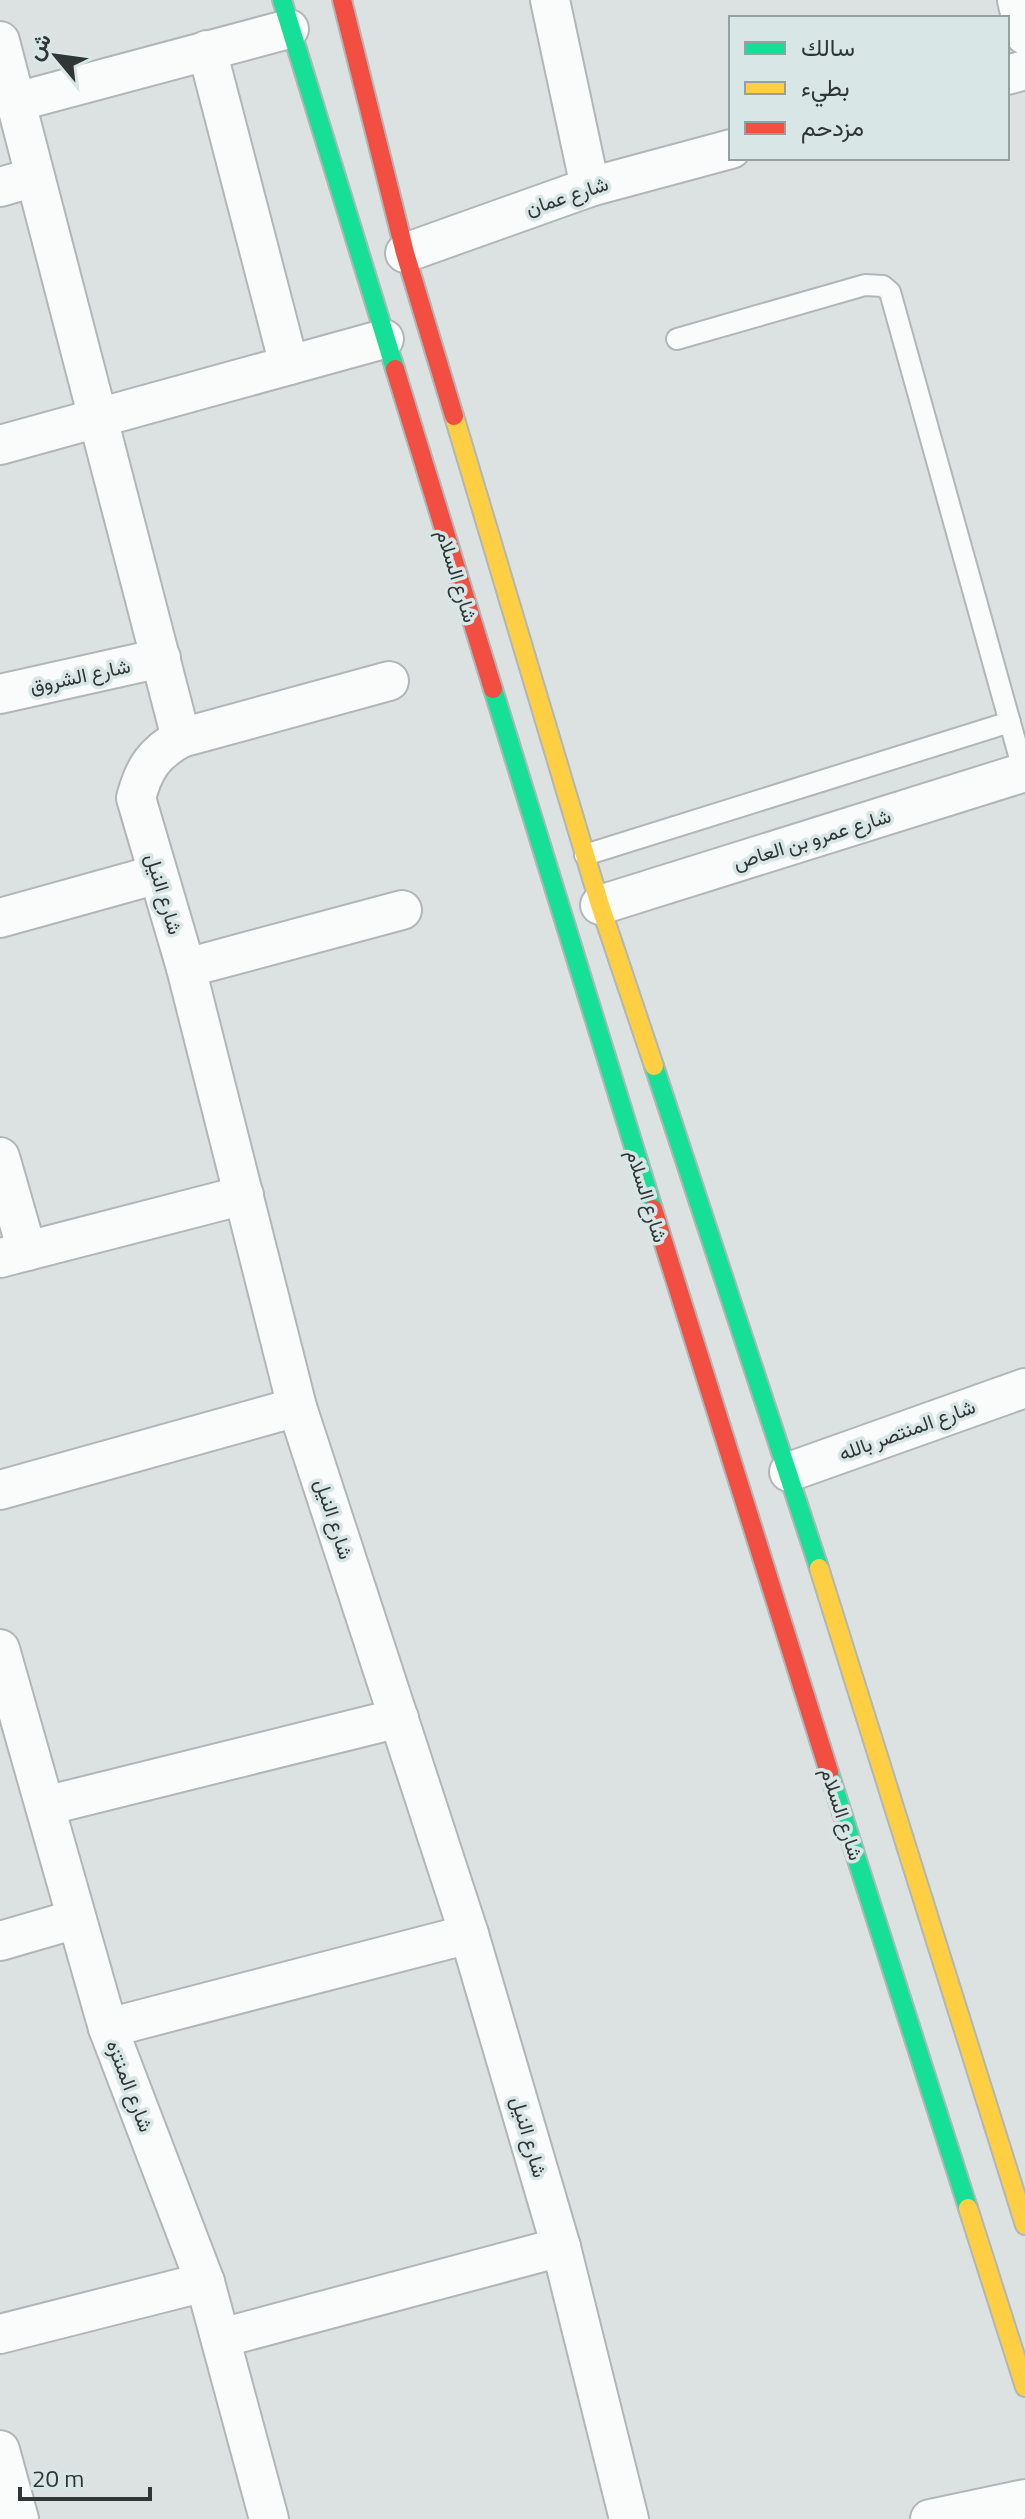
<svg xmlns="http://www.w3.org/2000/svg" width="1025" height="2519" viewBox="0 0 1025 2519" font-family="'Titillium Web',Vazirmatn,sans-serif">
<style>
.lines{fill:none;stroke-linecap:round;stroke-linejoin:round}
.lane-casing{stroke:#b1b6b6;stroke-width:24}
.street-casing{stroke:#b1b6b6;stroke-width:42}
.fast-casing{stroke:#b1b6b6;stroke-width:22}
.slow-casing{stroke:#b1b6b6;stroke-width:22}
.jam-casing{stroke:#b1b6b6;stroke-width:22}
.lane{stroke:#fafbfb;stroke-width:20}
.street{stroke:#fafbfb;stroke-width:38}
.fast{stroke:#16e098;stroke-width:18}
.slow{stroke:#ffcf43;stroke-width:18}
.jam{stroke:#f24e42;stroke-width:18}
.labels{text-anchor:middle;stroke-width:7;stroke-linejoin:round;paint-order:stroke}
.street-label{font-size:20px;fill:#303636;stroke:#d8e6e6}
</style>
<rect width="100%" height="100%" fill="#dce2e2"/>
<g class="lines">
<defs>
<g id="lane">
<polyline points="677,339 865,285 883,286 890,292 1024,773"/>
<polyline points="585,855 1010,722"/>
</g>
<g id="street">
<polyline points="550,0 590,187"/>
<polyline points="1017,0 1025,35"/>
<polyline points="0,41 181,738"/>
<polyline points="207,50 289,365"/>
<polyline points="1007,75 1025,70"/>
<polyline points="16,102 289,29"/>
<polyline points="0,187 35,177"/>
<polyline points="405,253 590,187 731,149"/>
<polyline points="0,445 384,339"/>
<path d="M389,681L181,738C154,753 144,768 136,798L186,968L297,1407L469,1934L561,2247L629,2519"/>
<polyline points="0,694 161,658"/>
<polyline points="600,905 1025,772"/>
<polyline points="0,918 158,874"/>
<polyline points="186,968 402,910"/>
<polyline points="0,1157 27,1251"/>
<polyline points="0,1258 244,1195"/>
<polyline points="789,1472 1025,1388"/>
<polyline points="0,1490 297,1407"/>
<polyline points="0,1649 108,2028 205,2282 269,2519"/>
<polyline points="45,1806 399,1718"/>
<polyline points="0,1941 76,1919"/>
<polyline points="108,2028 469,1934"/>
<polyline points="0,2334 205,2282"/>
<polyline points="221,2338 561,2247"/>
<polyline points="0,2450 19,2519"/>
<polyline points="930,2519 1025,2499"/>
</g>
<g id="fast">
<polyline points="282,0 395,369"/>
<polyline points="493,689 653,1209"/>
<polyline points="654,1066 819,1568"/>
<polyline points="829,1772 968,2208"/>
</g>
<g id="slow">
<polyline points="454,416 600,905 654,1066"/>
<polyline points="819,1568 1025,2225"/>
<polyline points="968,2208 1025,2387"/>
</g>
<g id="jam">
<polyline points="342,0 405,253 454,416"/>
<polyline points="395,369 493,689"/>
<polyline points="653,1209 829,1772"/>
</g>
</defs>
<use href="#lane" class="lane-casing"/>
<use href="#street" class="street-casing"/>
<use href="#fast" class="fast-casing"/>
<use href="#slow" class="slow-casing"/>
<use href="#jam" class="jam-casing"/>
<use href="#lane" class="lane"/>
<use href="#street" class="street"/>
<use href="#fast" class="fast"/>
<use href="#slow" class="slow"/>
<use href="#jam" class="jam"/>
</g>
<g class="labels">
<g class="street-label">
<text transform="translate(567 196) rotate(-18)" y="7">شارع عمان</text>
<text transform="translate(457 576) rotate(73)" y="7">شارع السلام</text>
<text transform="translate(80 676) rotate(-12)" y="7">شارع الشروق</text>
<text transform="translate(812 839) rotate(-17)" y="7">شارع عمرو بن العاص</text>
<text transform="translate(164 894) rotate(73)" y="7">شارع النيل</text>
<text transform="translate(647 1196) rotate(73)" y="7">شارع السلام</text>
<text transform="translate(907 1430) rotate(-20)" y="7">شارع المنتصر بالله</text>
<text transform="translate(334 1519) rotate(72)" y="7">شارع النيل</text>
<text transform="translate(842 1814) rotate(72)" y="7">شارع السلام</text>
<text transform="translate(130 2086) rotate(69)" y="7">شارع المنتزه</text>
<text transform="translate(529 2137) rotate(74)" y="7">شارع النيل</text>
</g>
</g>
<rect x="729" y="16" width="280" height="144" fill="#d8e6e6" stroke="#95a0a0" stroke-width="2"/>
<rect x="745" y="42" width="40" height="12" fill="#16e098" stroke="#95a0a0" stroke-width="2"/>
<text x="801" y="56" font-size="24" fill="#303636">سالك</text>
<rect x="745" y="82" width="40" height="12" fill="#ffcf43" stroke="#95a0a0" stroke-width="2"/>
<text x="801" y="96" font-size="24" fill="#303636">بطيء</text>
<rect x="745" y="122" width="40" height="12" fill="#f24e42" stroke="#95a0a0" stroke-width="2"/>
<text x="801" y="136" font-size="24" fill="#303636">مزدحم</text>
<g transform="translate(56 56) rotate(299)" stroke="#d8e6e6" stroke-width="6" paint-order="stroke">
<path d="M0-6L14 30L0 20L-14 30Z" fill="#303636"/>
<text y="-12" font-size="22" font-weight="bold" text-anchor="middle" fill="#303636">ش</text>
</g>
<path d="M20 2487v12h130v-12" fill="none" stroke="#303636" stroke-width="4"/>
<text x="32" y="2487" font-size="24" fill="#303636" stroke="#d8e6e6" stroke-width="6" paint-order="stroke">20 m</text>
</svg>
